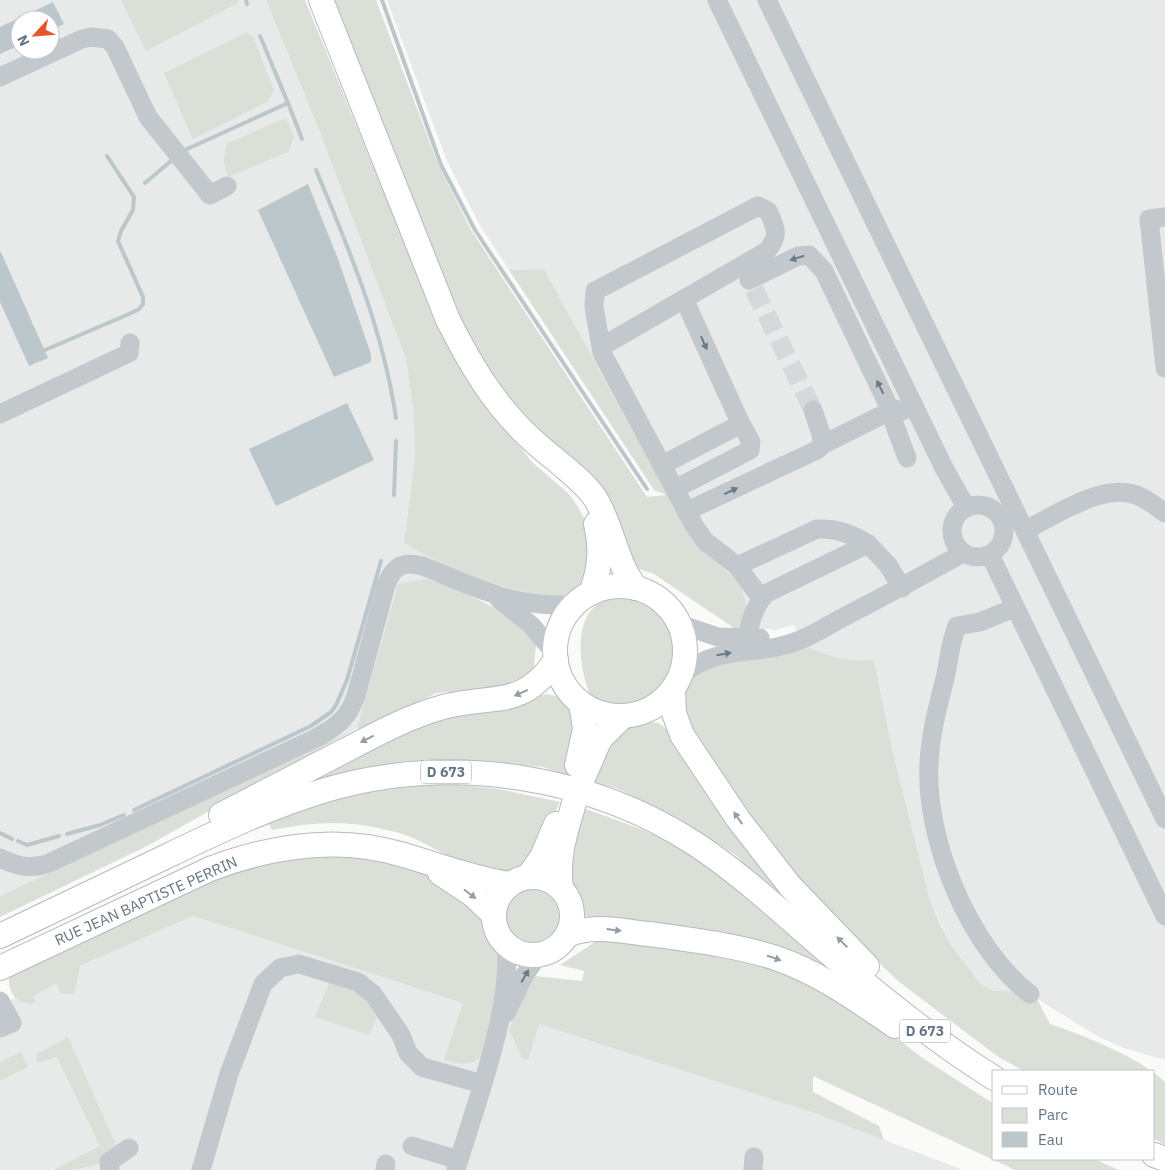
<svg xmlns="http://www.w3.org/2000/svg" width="1165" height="1170" viewBox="0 0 1165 1170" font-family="'IBM Plex Sans',sans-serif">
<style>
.built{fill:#e8e9e9;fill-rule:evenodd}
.green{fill:#dadfd7}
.water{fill:#bbc7cb}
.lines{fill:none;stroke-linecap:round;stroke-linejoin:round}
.stream{stroke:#bbc7cb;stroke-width:4}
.minor-tunnel{stroke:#d5d9db;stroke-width:19;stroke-dasharray:19 9;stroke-linecap:butt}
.major-casing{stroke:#b5babe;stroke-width:26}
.minor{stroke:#c3c8cc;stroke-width:19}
.major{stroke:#fff;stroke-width:24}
.oneway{fill:#6a7a87}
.oneway2{fill:#939fa8}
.labels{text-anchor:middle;stroke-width:5;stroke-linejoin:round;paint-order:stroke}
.shield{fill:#fff;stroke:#939fa8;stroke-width:1}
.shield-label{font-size:14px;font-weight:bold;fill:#657683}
.street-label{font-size:15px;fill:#657683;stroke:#fff}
</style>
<rect width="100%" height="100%" fill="#fafaf8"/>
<g class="built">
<path d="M0,0H266L319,130L406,359L413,407L415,457L404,543L463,573L457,589L398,584L357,728L0,896ZM20,20H50V50H20Z"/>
<polygon points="387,0 1165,0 1165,1060 1121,1047 1097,1036 1023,990 994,991 980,983 968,969 953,948 931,904 893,753 874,660 843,660 826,657 804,645 794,625 775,630 749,627 735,579 693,541 544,269 509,270 479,224 447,161"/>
<polygon points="193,916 463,1003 539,1023 814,1113 963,1170 0,1170 0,1005 80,966"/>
</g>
<g class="green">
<polygon points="121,0 237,0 238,3 146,51"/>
<path d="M266,0H305L436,320L483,402L533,463L569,494L578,507L588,525L591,568C583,580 576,592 561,596C547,601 478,580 462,573C442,564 423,553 404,543L415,457L413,407L406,359L319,130Z"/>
<polygon points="332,0 376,0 438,164 471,230 647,497 666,495 654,490 509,270 544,269 693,541 735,579 741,588 745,599 749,627 734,628 654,574 639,569 570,458 531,422 497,384 465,330"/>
<polygon points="247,32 254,38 274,91 267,102 193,139 164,73"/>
<polygon points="286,118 294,137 288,152 228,177 224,161 226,144"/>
<polygon points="427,579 457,589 507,614 536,644 534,667 528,676 519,680 504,687 437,693 360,729 357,728 147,846 0,917 0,896 357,728 398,584"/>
<path d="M628,593C718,620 671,736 591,699C576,658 569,598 628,593Z"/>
<path d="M804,645C830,658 844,661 874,660L893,753L931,904L940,924L953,948L980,983L994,991L1023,990L1036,997L1050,1024C1085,1036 1139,1057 1165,1082V1145L1154,1139V1071H1024L997,1056L898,981L843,928L786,866L695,735C688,720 680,693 690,677C692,673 699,670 703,667Z"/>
<path d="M547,694C593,702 576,745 569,777L543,767L477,761L387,765L262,802L426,718Z"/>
<polygon points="638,721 658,723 673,733 850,959 768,888 737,856 680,820 616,788 587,783 614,729"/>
<path d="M442,783L499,789L560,802C553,816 534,858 521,866C488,886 439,848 408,836C395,831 380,828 367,826C335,820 304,824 272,830L266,819L353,794Z"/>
<path d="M578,806C614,820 661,834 694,855C741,885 782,928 825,964L729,934L684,927L618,920H594L584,915L568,874Z"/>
<path d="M356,849L430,873L483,915C486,932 498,943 502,960L484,1055C470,1067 460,1064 444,1060L463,1003L193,916L80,966L74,994H61L57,983L33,996L36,1003C19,1006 8,995 9,977L250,862Z"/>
<circle cx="534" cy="913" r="30"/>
<polygon points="601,938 749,956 848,1000 921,1057 994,1104 994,1159 1094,1159 1119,1170 1015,1170 813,1076 813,1092 879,1126 884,1140 814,1113 539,1024 528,1060 522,1058 509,1029 521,997 534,976 582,981 584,971 560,965"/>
<path d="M330,981C355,990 363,993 377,1018L369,1035L315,1017Z"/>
<path d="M68,1037L116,1145C108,1169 74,1170 53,1170L100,1146L57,1057L36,1063L37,1054Z"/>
<polygon points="21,1052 28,1067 0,1081 0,1062"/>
</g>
<g class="water">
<polygon points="53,2 64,24 50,31 50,20 20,20 20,45 0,54 0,27"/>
<polygon points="308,184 338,259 371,354 371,362 334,377 258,210"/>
<polygon points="0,250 48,358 29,366 0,302"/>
<polygon points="347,403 374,460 276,506 249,449"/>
</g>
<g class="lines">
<g class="stream">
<polyline points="246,0 247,4"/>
<polyline points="382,0 441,165 475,230 647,489"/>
<polyline points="288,103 302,139"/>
<polyline points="185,150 288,103 260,36"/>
<path d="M316,170C350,251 383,330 396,418"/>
<polyline points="145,183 171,161"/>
<polyline points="45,350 129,314 139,309 143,304 143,297 118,241 121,231 133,210 134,197 107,156"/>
<polyline points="394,495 396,441"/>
<polyline points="134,810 311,726 331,712 336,705 347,680 381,561"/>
<polyline points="0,833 12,839"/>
<polyline points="67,834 100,825 124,815"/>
<polyline points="18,841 27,845 59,836"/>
</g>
<polyline class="minor-tunnel" points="754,289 813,410"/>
<defs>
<g id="major">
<path d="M321,0L448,320C469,362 493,403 528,436C547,455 581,477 595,498C613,527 615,561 636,588"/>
<circle cx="620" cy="651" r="65"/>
<path d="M591,593C600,569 602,550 596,524"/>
<polyline points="673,689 674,713 682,735 738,819 790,886 867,966"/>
<polyline points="577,765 585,729 581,703"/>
<polyline points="583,778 600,739 623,716"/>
<path d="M221,815C262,794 302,773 342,752C375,735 407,717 443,707C493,694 522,710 556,660"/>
<polyline points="440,873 473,895 494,915"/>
<polyline points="528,877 542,857 556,824"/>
<circle cx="533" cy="916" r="39"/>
<path d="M561,888C557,856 565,834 574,803"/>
<path d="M567,935C594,924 621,931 649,934C692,940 735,945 776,958C820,973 858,1001 895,1026"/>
<path d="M0,936C54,910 109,884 163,858C217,832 271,806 329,789C453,754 590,775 697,845C739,873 777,908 815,941C872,990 930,1038 994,1078"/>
<path d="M0,968L210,869C271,846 336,835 400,854C436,864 474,879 510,884"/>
<polyline points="1154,1155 1165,1159"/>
</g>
</defs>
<use href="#major" class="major-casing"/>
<g class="minor">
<polyline points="717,0 945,470 966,507"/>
<polyline points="767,0 1165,819"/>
<polyline points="0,77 82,39 91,37 108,39 115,47 148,117 210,195 227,186"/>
<polyline points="1165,217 1149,219 1165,368"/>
<polyline points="749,280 798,256 809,255 824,271 889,407 902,411 914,405"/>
<path d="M601,347L767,251C780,235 776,228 768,211L758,206L595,291L594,307L601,347L602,353L695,527L705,541L737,566"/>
<polyline points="894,409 894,423 907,458"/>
<polyline points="0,414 129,353 130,343"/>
<polyline points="822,445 894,409"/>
<polyline points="662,465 735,427 739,420 684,299"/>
<polyline points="675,489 750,450 751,442 739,420"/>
<circle cx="978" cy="531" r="26"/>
<polyline points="687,511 817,450 822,445 821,434 813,410"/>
<path d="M1025,530C1053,517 1096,487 1128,493C1142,495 1154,505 1165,513"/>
<polyline points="990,555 1165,916"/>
<path d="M761,598L737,566L817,529C835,528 853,534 868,544"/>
<polyline points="499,599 531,625 555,653"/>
<path d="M1014,608L980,622L957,626C950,642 949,661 945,678C938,706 930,735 929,764C925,840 969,947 1030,994"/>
<polyline points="679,624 718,637 760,638"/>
<path d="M748,639C748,625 756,602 767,593L868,544L888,565L902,588"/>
<path d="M681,675C723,642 757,658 800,640C816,634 830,624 844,617C884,596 924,575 963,553"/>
<path d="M0,858C16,866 31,870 49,863L314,739C335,728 348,719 356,696L386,585C394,565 403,561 423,566C474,587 519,610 576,604"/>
<polyline points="0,1001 12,1023 0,1028"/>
<polyline points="506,1013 524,976 539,954"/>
<polyline points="412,1146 459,1160"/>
<polyline points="110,1170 109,1162 129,1148"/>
<polyline points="201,1170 229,1074 263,984 280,968 299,964 358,982 373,994 401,1035 408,1053 422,1067 482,1084"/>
<polyline points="385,1170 386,1164"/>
<path d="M456,1170C475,1105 513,1009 506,943"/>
<polyline points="753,1170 754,1157"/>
</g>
<use href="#major" class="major"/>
</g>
<defs><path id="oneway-solid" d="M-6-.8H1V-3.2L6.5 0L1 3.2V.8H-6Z" transform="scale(1.25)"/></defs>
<g class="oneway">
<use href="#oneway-solid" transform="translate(797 258) rotate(163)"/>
<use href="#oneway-solid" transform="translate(704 343) rotate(66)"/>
<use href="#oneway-solid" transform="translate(880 387) rotate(-116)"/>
<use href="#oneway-solid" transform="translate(731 491) rotate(-25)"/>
<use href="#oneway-solid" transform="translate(724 654) rotate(-10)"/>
<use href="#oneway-solid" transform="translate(525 976) rotate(-60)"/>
</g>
<g class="oneway2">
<use href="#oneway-solid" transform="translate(521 693) rotate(156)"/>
<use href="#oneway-solid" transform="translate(367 739) rotate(153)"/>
<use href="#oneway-solid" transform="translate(738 818) rotate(-125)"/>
<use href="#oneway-solid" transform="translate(470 894) rotate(37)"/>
<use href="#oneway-solid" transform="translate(614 930) rotate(7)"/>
<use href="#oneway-solid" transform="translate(842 942) rotate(-135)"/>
<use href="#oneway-solid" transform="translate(774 958) rotate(19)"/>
</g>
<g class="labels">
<g class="shield">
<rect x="421" y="760.5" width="50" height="23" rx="4"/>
<rect x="900" y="1019.5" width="50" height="23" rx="4"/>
</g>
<g class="shield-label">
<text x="446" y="777">D 673</text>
<text x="925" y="1036">D 673</text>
</g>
<g class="street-label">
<text transform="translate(146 901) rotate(-24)" y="5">RUE JEAN BAPTISTE PERRIN</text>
</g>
</g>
<rect x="992" y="1070" width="162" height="90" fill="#ffffff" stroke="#c1c8cd"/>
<rect x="1002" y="1086" width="25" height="8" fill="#ffffff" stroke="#c1c8cd"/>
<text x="1038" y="1095" font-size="15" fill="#657683">Route</text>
<rect x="1002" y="1108" width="25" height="15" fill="#dadfd7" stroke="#c1c8cd"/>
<text x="1038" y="1120" font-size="15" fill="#657683">Parc</text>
<rect x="1002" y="1132" width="25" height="15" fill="#bbc7cb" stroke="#c1c8cd"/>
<text x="1038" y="1145" font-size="15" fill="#657683">Eau</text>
<g transform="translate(35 35) rotate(244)"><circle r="24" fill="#ffffff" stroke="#c1c8cd"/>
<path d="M0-4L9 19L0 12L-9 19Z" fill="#e4572e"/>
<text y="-8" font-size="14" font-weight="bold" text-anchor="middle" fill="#657683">N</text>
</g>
</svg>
